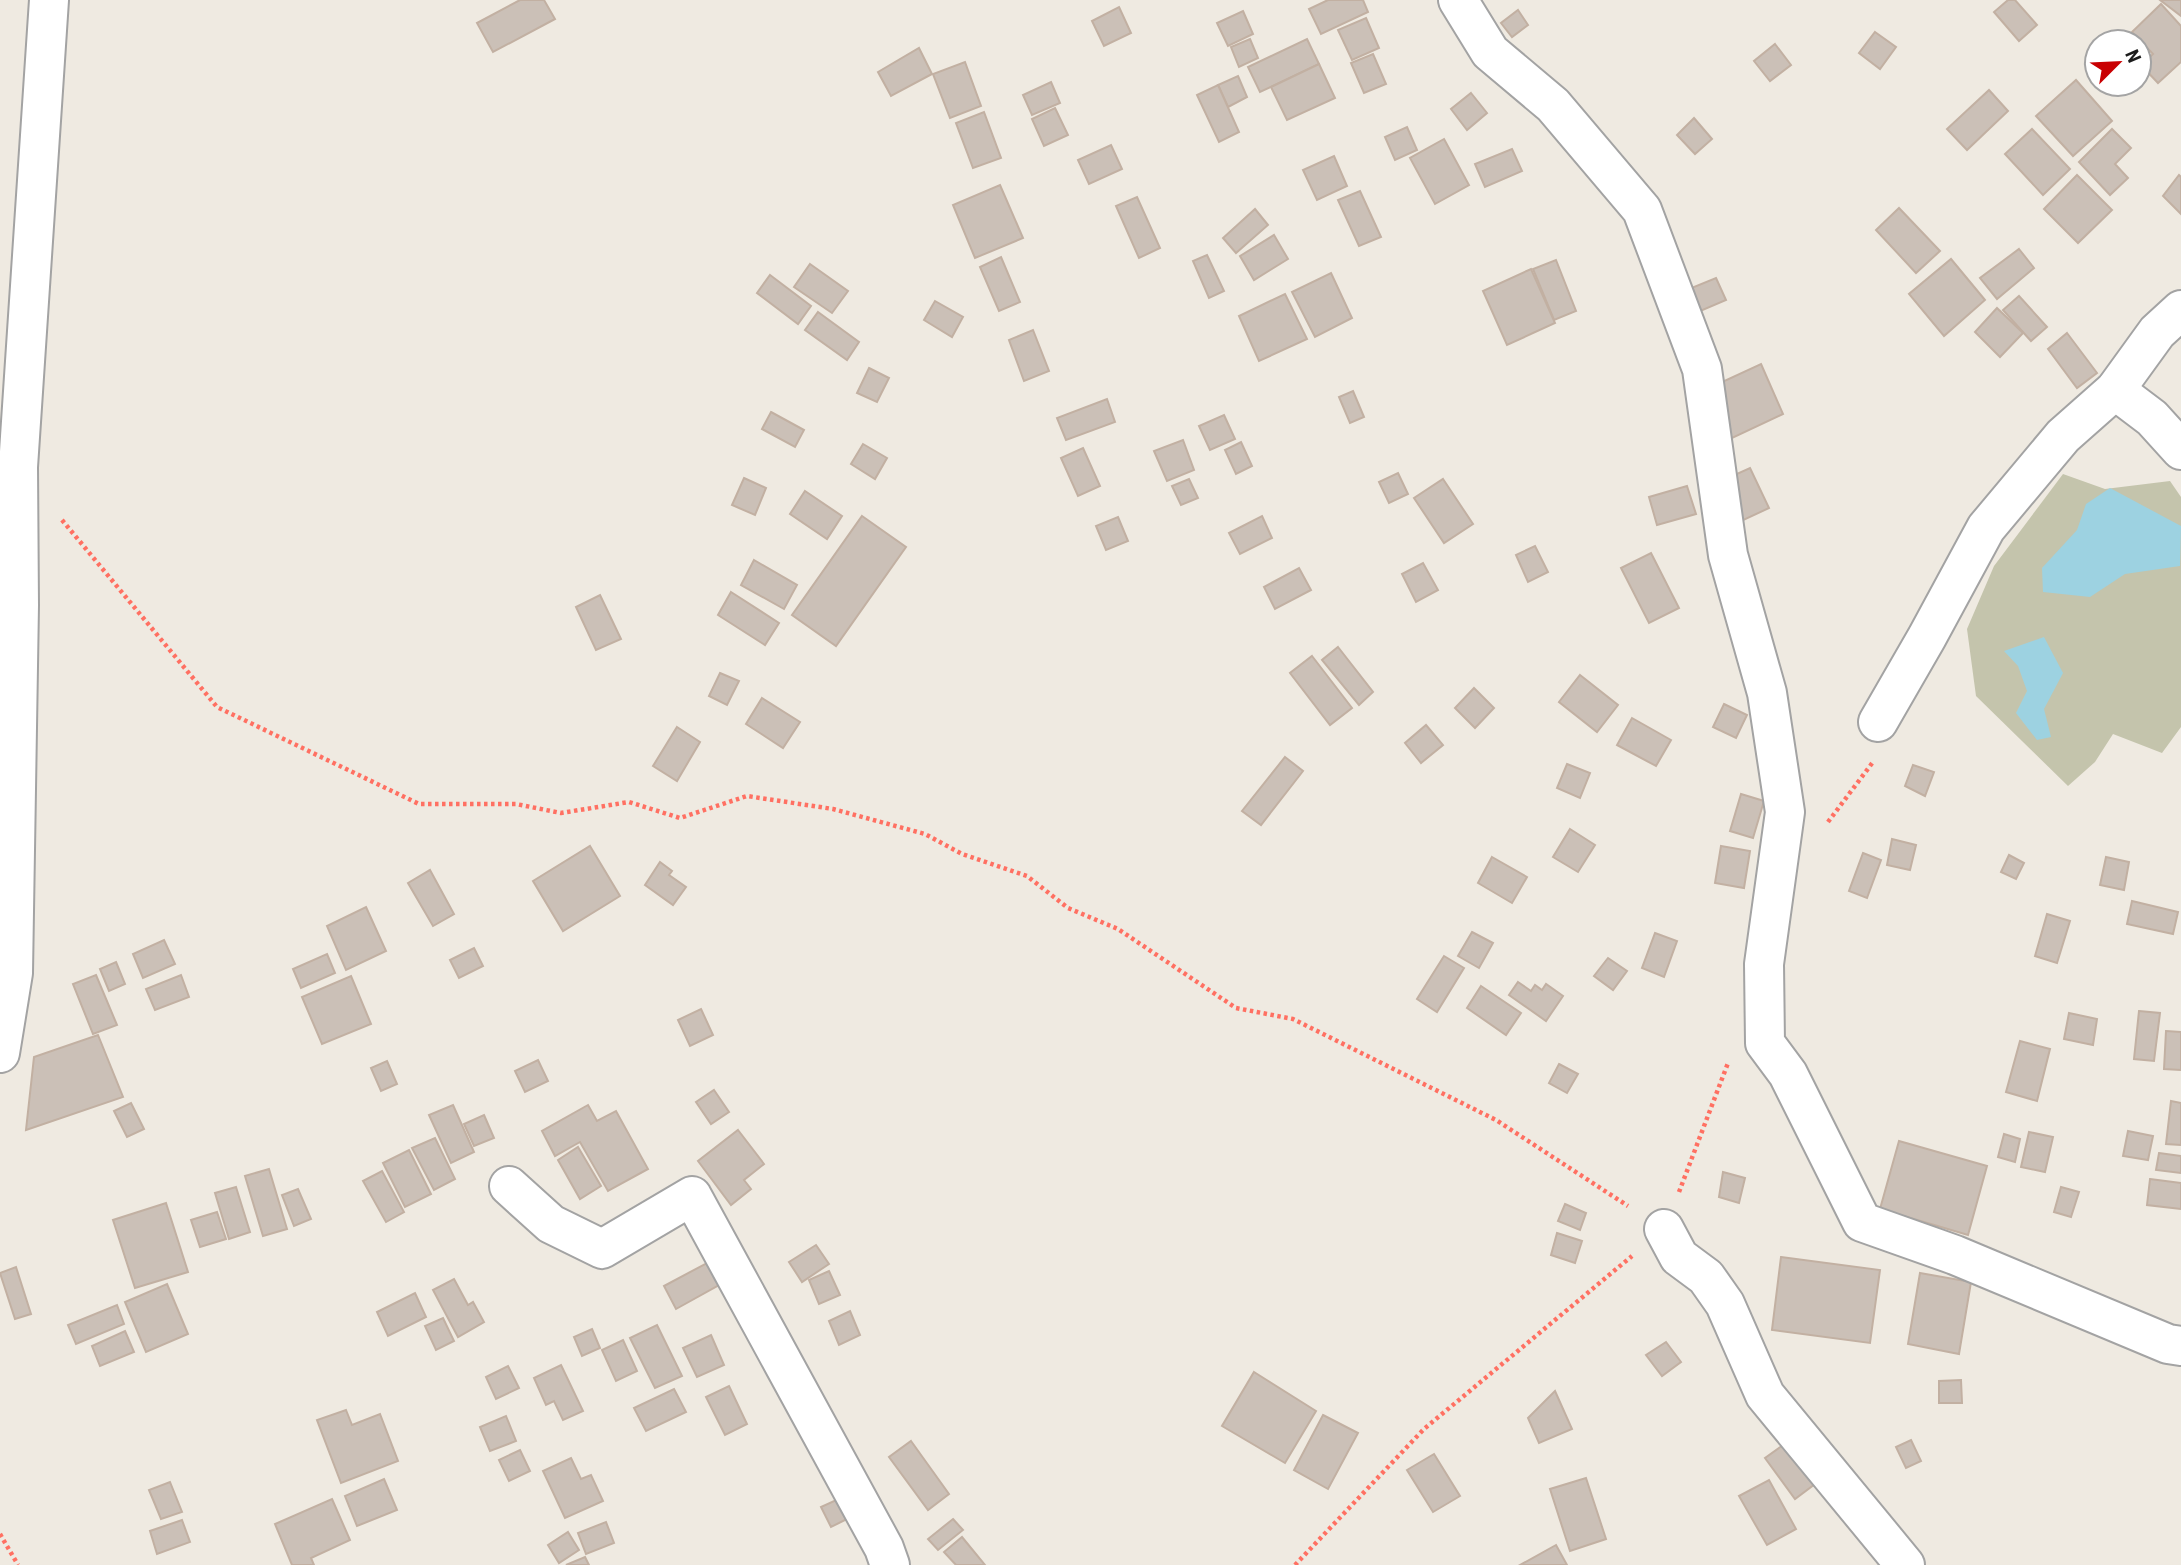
<svg xmlns="http://www.w3.org/2000/svg" width="2181" height="1565" viewBox="0 0 2181 1565" font-family="'Roboto Condensed',sans-serif">
<style>
.construction{fill:#c4c4ac}
.water{fill:#9dd2e1}
.building{fill:#cbc0b7;stroke:#c2b0a2;stroke-width:2}
.lines{fill:none;stroke-linecap:round;stroke-linejoin:round}
.minor-casing{stroke:#a3a3a3;stroke-width:42}
.path{stroke:#ff7062;stroke-width:4.5;stroke-dasharray:3.5 3.5;stroke-linecap:butt}
.minor{stroke:#fff;stroke-width:38}
</style>
<rect width="100%" height="100%" fill="#efeae1"/>
<polygon class="construction" points="2063,474 2105,489 2170,481 2181,497 2181,727 2162,753 2113,734 2095,762 2068,786 1976,696 1967,629 1994,566"/>
<g class="water">
<polygon points="2110,488 2181,526 2180,566 2125,574 2090,597 2043,592 2042,568 2077,530 2086,504"/>
<polygon points="2044,637 2063,673 2044,709 2051,737 2037,740 2016,713 2027,691 2018,666 2004,651"/>
</g>
<g class="building">
<polygon points="520,0 544,0 555,19 493,52 477,23"/>
<polygon points="1328,0 1363,0 1368,12 1321,34 1309,9"/>
<polygon points="2008,0 2015,0 2037,25 2019,41 1994,12"/>
<polygon points="2160,0 2181,0 2181,16"/>
<polygon points="2161,4 2181,26 2181,62 2158,83 2141,65 2153,54 2132,32"/>
<polygon points="1119,7 1131,33 1104,46 1092,21"/>
<polygon points="1518,10 1528,25 1512,37 1501,23"/>
<polygon points="1243,11 1253,34 1228,46 1217,23"/>
<polygon points="1366,18 1379,48 1352,60 1338,30"/>
<polygon points="1875,32 1896,47 1880,69 1859,53"/>
<polygon points="1250,39 1258,58 1239,67 1231,47"/>
<polygon points="1307,39 1319,64 1260,92 1248,67"/>
<polygon points="1775,44 1791,65 1770,81 1754,61"/>
<polygon points="919,48 932,74 891,96 878,72"/>
<polygon points="1373,54 1386,84 1364,93 1351,63"/>
<polygon points="965,62 981,106 950,118 933,74"/>
<polygon points="1319,64 1335,98 1287,120 1271,87"/>
<polygon points="1238,76 1247,97 1228,107 1218,85"/>
<polygon points="2076,80 2112,121 2073,156 2036,116"/>
<polygon points="1051,82 1060,103 1032,115 1023,95"/>
<polygon points="1218,85 1239,132 1219,142 1197,95"/>
<polygon points="1989,90 2008,111 1967,150 1947,129"/>
<polygon points="1471,93 1487,113 1467,130 1451,109"/>
<polygon points="1055,108 1068,135 1044,146 1032,119"/>
<polygon points="984,112 1001,158 973,168 956,123"/>
<polygon points="1694,118 1712,139 1695,154 1677,135"/>
<polygon points="1407,127 1417,150 1395,160 1385,137"/>
<polygon points="2032,129 2070,169 2043,195 2005,154"/>
<polygon points="2112,129 2131,148 2115,164 2128,178 2110,195 2079,162"/>
<polygon points="1444,139 1469,185 1435,204 1410,158"/>
<polygon points="1111,145 1122,169 1089,184 1078,160"/>
<polygon points="1512,149 1522,171 1485,187 1475,164"/>
<polygon points="1334,156 1347,186 1317,200 1303,170"/>
<polygon points="2077,175 2112,210 2078,243 2044,209"/>
<polygon points="2179,175 2181,177 2181,214 2163,196"/>
<polygon points="1000,185 1023,238 975,258 953,205"/>
<polygon points="1360,191 1381,237 1359,246 1338,200"/>
<polygon points="1137,197 1160,248 1139,258 1116,206"/>
<polygon points="1899,208 1940,251 1916,273 1876,230"/>
<polygon points="1255,209 1268,225 1236,253 1223,238"/>
<polygon points="1274,235 1288,259 1254,280 1240,256"/>
<polygon points="2019,249 2034,268 1997,299 1980,278"/>
<polygon points="1207,255 1224,291 1209,298 1193,261"/>
<polygon points="1001,257 1020,302 999,311 980,267"/>
<polygon points="1951,259 1985,300 1944,336 1909,294"/>
<polygon points="1556,260 1576,311 1554,320 1533,269"/>
<polygon points="810,264 848,291 832,313 794,287"/>
<polygon points="1531,269 1555,323 1507,345 1483,291"/>
<polygon points="1331,273 1352,318 1315,337 1292,292"/>
<polygon points="770,275 811,306 798,324 757,293"/>
<polygon points="1716,278 1726,300 1698,312 1689,289"/>
<polygon points="1285,294 1307,339 1259,361 1239,316"/>
<polygon points="2019,296 2047,327 2031,341 2003,310"/>
<polygon points="935,301 963,317 952,337 924,320"/>
<polygon points="1997,308 2023,333 2000,357 1975,332"/>
<polygon points="818,312 859,342 847,360 805,330"/>
<polygon points="1033,330 1049,371 1024,381 1009,340"/>
<polygon points="2067,333 2097,373 2077,388 2048,349"/>
<polygon points="1761,364 1783,414 1730,439 1707,389"/>
<polygon points="869,368 889,378 877,402 857,393"/>
<polygon points="1353,391 1364,417 1350,423 1339,397"/>
<polygon points="1107,399 1115,422 1066,440 1057,418"/>
<polygon points="771,412 804,430 795,447 762,429"/>
<polygon points="1224,415 1235,439 1210,450 1199,426"/>
<polygon points="1183,440 1194,470 1167,481 1154,451"/>
<polygon points="1241,442 1252,466 1236,474 1225,450"/>
<polygon points="863,444 887,458 875,479 851,464"/>
<polygon points="1083,448 1100,486 1078,496 1061,458"/>
<polygon points="1750,468 1769,508 1737,523 1719,482"/>
<polygon points="1398,473 1408,494 1389,503 1379,482"/>
<polygon points="744,478 766,488 755,515 732,505"/>
<polygon points="1189,479 1198,498 1181,505 1172,486"/>
<polygon points="1443,479 1473,524 1444,543 1414,498"/>
<polygon points="1687,486 1696,514 1657,525 1649,497"/>
<polygon points="805,491 842,516 827,539 790,514"/>
<polygon points="862,516 906,547 836,646 792,615"/>
<polygon points="1262,516 1272,538 1240,554 1229,533"/>
<polygon points="1118,517 1128,541 1106,550 1096,526"/>
<polygon points="1535,546 1548,572 1528,582 1516,555"/>
<polygon points="1651,553 1679,608 1649,623 1621,568"/>
<polygon points="754,560 797,585 784,609 741,585"/>
<polygon points="1423,563 1438,590 1416,602 1402,574"/>
<polygon points="1299,568 1311,590 1275,609 1264,587"/>
<polygon points="731,592 779,623 765,645 718,615"/>
<polygon points="600,595 621,639 596,650 576,607"/>
<polygon points="1338,647 1373,692 1359,705 1322,660"/>
<polygon points="1312,656 1352,708 1330,725 1290,673"/>
<polygon points="720,673 739,681 727,705 709,696"/>
<polygon points="1580,675 1618,705 1597,732 1559,702"/>
<polygon points="1474,688 1494,708 1475,728 1455,708"/>
<polygon points="762,698 800,722 783,748 746,724"/>
<polygon points="1724,704 1747,715 1736,738 1713,727"/>
<polygon points="1632,718 1671,740 1656,766 1617,745"/>
<polygon points="1426,725 1443,745 1421,763 1405,743"/>
<polygon points="677,727 700,742 677,781 653,766"/>
<polygon points="1285,757 1303,771 1261,825 1242,811"/>
<polygon points="1567,764 1590,773 1580,798 1557,788"/>
<polygon points="1913,765 1934,772 1925,796 1905,786"/>
<polygon points="1741,794 1764,801 1753,838 1730,831"/>
<polygon points="1570,829 1595,845 1578,872 1553,857"/>
<polygon points="1892,839 1916,845 1910,870 1887,865"/>
<polygon points="590,846 620,896 563,931 533,881"/>
<polygon points="1721,846 1750,851 1744,888 1715,883"/>
<polygon points="1863,853 1881,860 1867,898 1849,891"/>
<polygon points="2009,855 2024,863 2016,879 2001,872"/>
<polygon points="1492,857 1527,877 1512,903 1478,883"/>
<polygon points="2106,857 2129,862 2124,890 2100,885"/>
<polygon points="660,862 672,871 669,875 686,887 673,905 645,885"/>
<polygon points="430,870 454,914 433,926 408,883"/>
<polygon points="2132,901 2178,912 2173,934 2127,924"/>
<polygon points="366,907 386,951 346,970 327,926"/>
<polygon points="2047,914 2070,921 2057,963 2035,956"/>
<polygon points="1472,932 1493,943 1479,968 1458,956"/>
<polygon points="1655,933 1677,941 1664,977 1642,968"/>
<polygon points="164,940 175,964 143,978 133,954"/>
<polygon points="474,948 483,966 459,978 450,960"/>
<polygon points="327,954 335,973 301,988 293,969"/>
<polygon points="1444,956 1464,968 1437,1012 1417,999"/>
<polygon points="1608,958 1627,971 1613,990 1594,976"/>
<polygon points="116,962 125,984 109,991 100,969"/>
<polygon points="96,975 117,1025 93,1034 73,984"/>
<polygon points="181,975 189,997 155,1010 146,989"/>
<polygon points="351,976 371,1024 322,1044 302,997"/>
<polygon points="1518,982 1531,991 1535,985 1542,990 1546,984 1563,996 1546,1021 1509,995"/>
<polygon points="1481,986 1521,1013 1506,1035 1467,1008"/>
<polygon points="701,1009 713,1035 690,1046 678,1020"/>
<polygon points="2139,1011 2160,1013 2154,1061 2134,1059"/>
<polygon points="2069,1013 2097,1019 2093,1045 2064,1039"/>
<polygon points="2166,1031 2181,1032 2181,1070 2164,1069"/>
<polygon points="98,1035 123,1097 26,1130 34,1057"/>
<polygon points="2020,1041 2050,1049 2037,1101 2006,1092"/>
<polygon points="538,1060 548,1081 525,1092 515,1071"/>
<polygon points="387,1061 397,1084 381,1091 371,1068"/>
<polygon points="1559,1064 1578,1074 1567,1093 1549,1083"/>
<polygon points="714,1090 729,1112 711,1124 696,1102"/>
<polygon points="2171,1101 2181,1103 2181,1145 2166,1144"/>
<polygon points="131,1103 144,1129 127,1137 114,1111"/>
<polygon points="453,1105 474,1152 451,1163 429,1115"/>
<polygon points="588,1105 597,1121 616,1111 648,1169 608,1191 580,1142 555,1156 542,1131"/>
<polygon points="484,1115 494,1138 474,1146 464,1124"/>
<polygon points="738,1130 764,1164 744,1180 751,1189 731,1205 698,1161"/>
<polygon points="2128,1131 2153,1136 2148,1160 2123,1156"/>
<polygon points="2029,1132 2053,1137 2045,1172 2021,1167"/>
<polygon points="2004,1134 2020,1139 2015,1162 1998,1157"/>
<polygon points="435,1138 455,1179 434,1190 412,1148"/>
<polygon points="1899,1141 1987,1166 1968,1235 1880,1209"/>
<polygon points="578,1147 601,1186 580,1199 558,1160"/>
<polygon points="409,1150 431,1194 405,1207 383,1163"/>
<polygon points="2159,1153 2181,1156 2181,1173 2156,1170"/>
<polygon points="269,1169 287,1229 263,1236 245,1176"/>
<polygon points="382,1171 404,1212 386,1222 363,1181"/>
<polygon points="1723,1172 1745,1178 1739,1203 1719,1197"/>
<polygon points="2150,1179 2181,1183 2181,1209 2147,1205"/>
<polygon points="236,1187 250,1232 229,1239 215,1193"/>
<polygon points="2061,1187 2079,1192 2071,1217 2054,1212"/>
<polygon points="298,1189 311,1219 294,1226 282,1195"/>
<polygon points="166,1203 188,1272 135,1288 113,1220"/>
<polygon points="1565,1204 1586,1213 1580,1230 1558,1221"/>
<polygon points="217,1212 226,1239 200,1247 191,1220"/>
<polygon points="1557,1233 1582,1241 1575,1263 1551,1255"/>
<polygon points="816,1245 829,1264 802,1282 789,1262"/>
<polygon points="1781,1257 1880,1270 1870,1343 1772,1330"/>
<polygon points="707,1263 719,1285 676,1309 664,1286"/>
<polygon points="16,1267 31,1314 15,1319 0,1273"/>
<polygon points="829,1271 840,1295 819,1304 809,1280"/>
<polygon points="1920,1273 1971,1282 1959,1354 1908,1344"/>
<polygon points="454,1279 468,1305 473,1302 484,1322 458,1337 433,1290"/>
<polygon points="167,1284 188,1334 146,1352 125,1302"/>
<polygon points="415,1293 426,1317 388,1336 377,1312"/>
<polygon points="117,1305 124,1324 76,1344 68,1325"/>
<polygon points="850,1311 860,1335 839,1345 829,1321"/>
<polygon points="443,1318 454,1341 436,1350 425,1326"/>
<polygon points="657,1325 682,1376 655,1388 630,1338"/>
<polygon points="592,1329 600,1348 582,1356 574,1337"/>
<polygon points="125,1331 134,1352 100,1366 92,1346"/>
<polygon points="711,1335 724,1365 697,1377 683,1348"/>
<polygon points="623,1340 637,1371 616,1381 602,1350"/>
<polygon points="1666,1342 1681,1362 1662,1376 1646,1355"/>
<polygon points="561,1365 583,1411 563,1420 554,1401 546,1405 534,1378"/>
<polygon points="508,1366 519,1388 496,1399 486,1377"/>
<polygon points="1254,1372 1316,1411 1285,1463 1222,1426"/>
<polygon points="1961,1380 1962,1403 1939,1403 1939,1381"/>
<polygon points="729,1386 747,1424 725,1435 706,1397"/>
<polygon points="674,1389 686,1412 646,1431 634,1408"/>
<polygon points="1555,1391 1572,1429 1539,1443 1528,1418"/>
<polygon points="346,1410 352,1425 380,1414 398,1461 341,1483 317,1420"/>
<polygon points="1323,1415 1358,1433 1328,1489 1294,1470"/>
<polygon points="506,1416 516,1441 490,1451 480,1427"/>
<polygon points="1790,1440 1819,1481 1795,1499 1765,1458"/>
<polygon points="1911,1440 1921,1461 1906,1468 1896,1447"/>
<polygon points="911,1441 949,1494 928,1510 889,1457"/>
<polygon points="520,1450 530,1471 509,1481 499,1460"/>
<polygon points="1434,1454 1460,1496 1433,1512 1407,1470"/>
<polygon points="571,1458 581,1479 591,1475 603,1501 565,1518 543,1471"/>
<polygon points="1586,1478 1606,1539 1570,1551 1550,1489"/>
<polygon points="384,1479 397,1510 357,1526 345,1496"/>
<polygon points="1769,1480 1796,1529 1767,1545 1739,1496"/>
<polygon points="170,1482 182,1512 161,1519 149,1490"/>
<polygon points="845,1496 853,1516 831,1527 821,1507"/>
<polygon points="332,1499 350,1540 311,1558 314,1565 292,1565 275,1524"/>
<polygon points="953,1519 963,1530 938,1550 928,1539"/>
<polygon points="182,1520 190,1542 157,1554 150,1531"/>
<polygon points="606,1522 614,1543 586,1554 578,1533"/>
<polygon points="568,1532 579,1550 559,1563 548,1545"/>
<polygon points="962,1537 985,1565 956,1565 944,1552"/>
<polygon points="1556,1545 1567,1565 1520,1565"/>
<polygon points="585,1557 589,1565 566,1565"/>
</g>
<g class="lines">
<defs>
<g id="minor">
<polyline points="1458,0 1490,52 1553,105 1642,210 1702,369 1728,555 1767,693 1785,812 1764,964 1765,1043 1788,1074 1862,1222 1955,1255 2168,1344 2181,1346"/>
<polyline points="2115,390 2152,418 2181,450"/>
<polyline points="1878,722 1927,637 1986,528 2063,436 2115,390 2157,332 2181,310"/>
<polyline points="0,1053 13,973 19,605 18,467 49,0"/>
<polyline points="509,1186 551,1224 602,1249 692,1196 884,1548 890,1565"/>
<polyline points="1664,1229 1679,1257 1706,1277 1725,1304 1765,1395 1905,1565"/>
</g>
</defs>
<use href="#minor" class="minor-casing"/>
<g class="path">
<polyline points="62,520 217,707 419,804 516,804 561,813 629,802 680,818 747,796 833,809 925,834 962,854 1027,876 1068,908 1118,929 1236,1008 1293,1019 1496,1120 1628,1206"/>
<polyline points="1828,822 1873,762"/>
<polyline points="1679,1192 1728,1063"/>
<polyline points="0,1534 18,1565"/>
<polyline points="1295,1565 1424,1429 1632,1256"/>
</g>
<use href="#minor" class="minor"/>
</g>
<g transform="translate(2118 63) rotate(66)"><circle r="33" fill="#ffffff" stroke="#a4a4a4" stroke-width="2"/>
<path d="M0-5L12 26L0 18L-12 26Z" fill="#c90002"/>
<text y="-10" font-size="19" font-weight="bold" text-anchor="middle" fill="#1c1c1c">N</text>
</g>
</svg>
